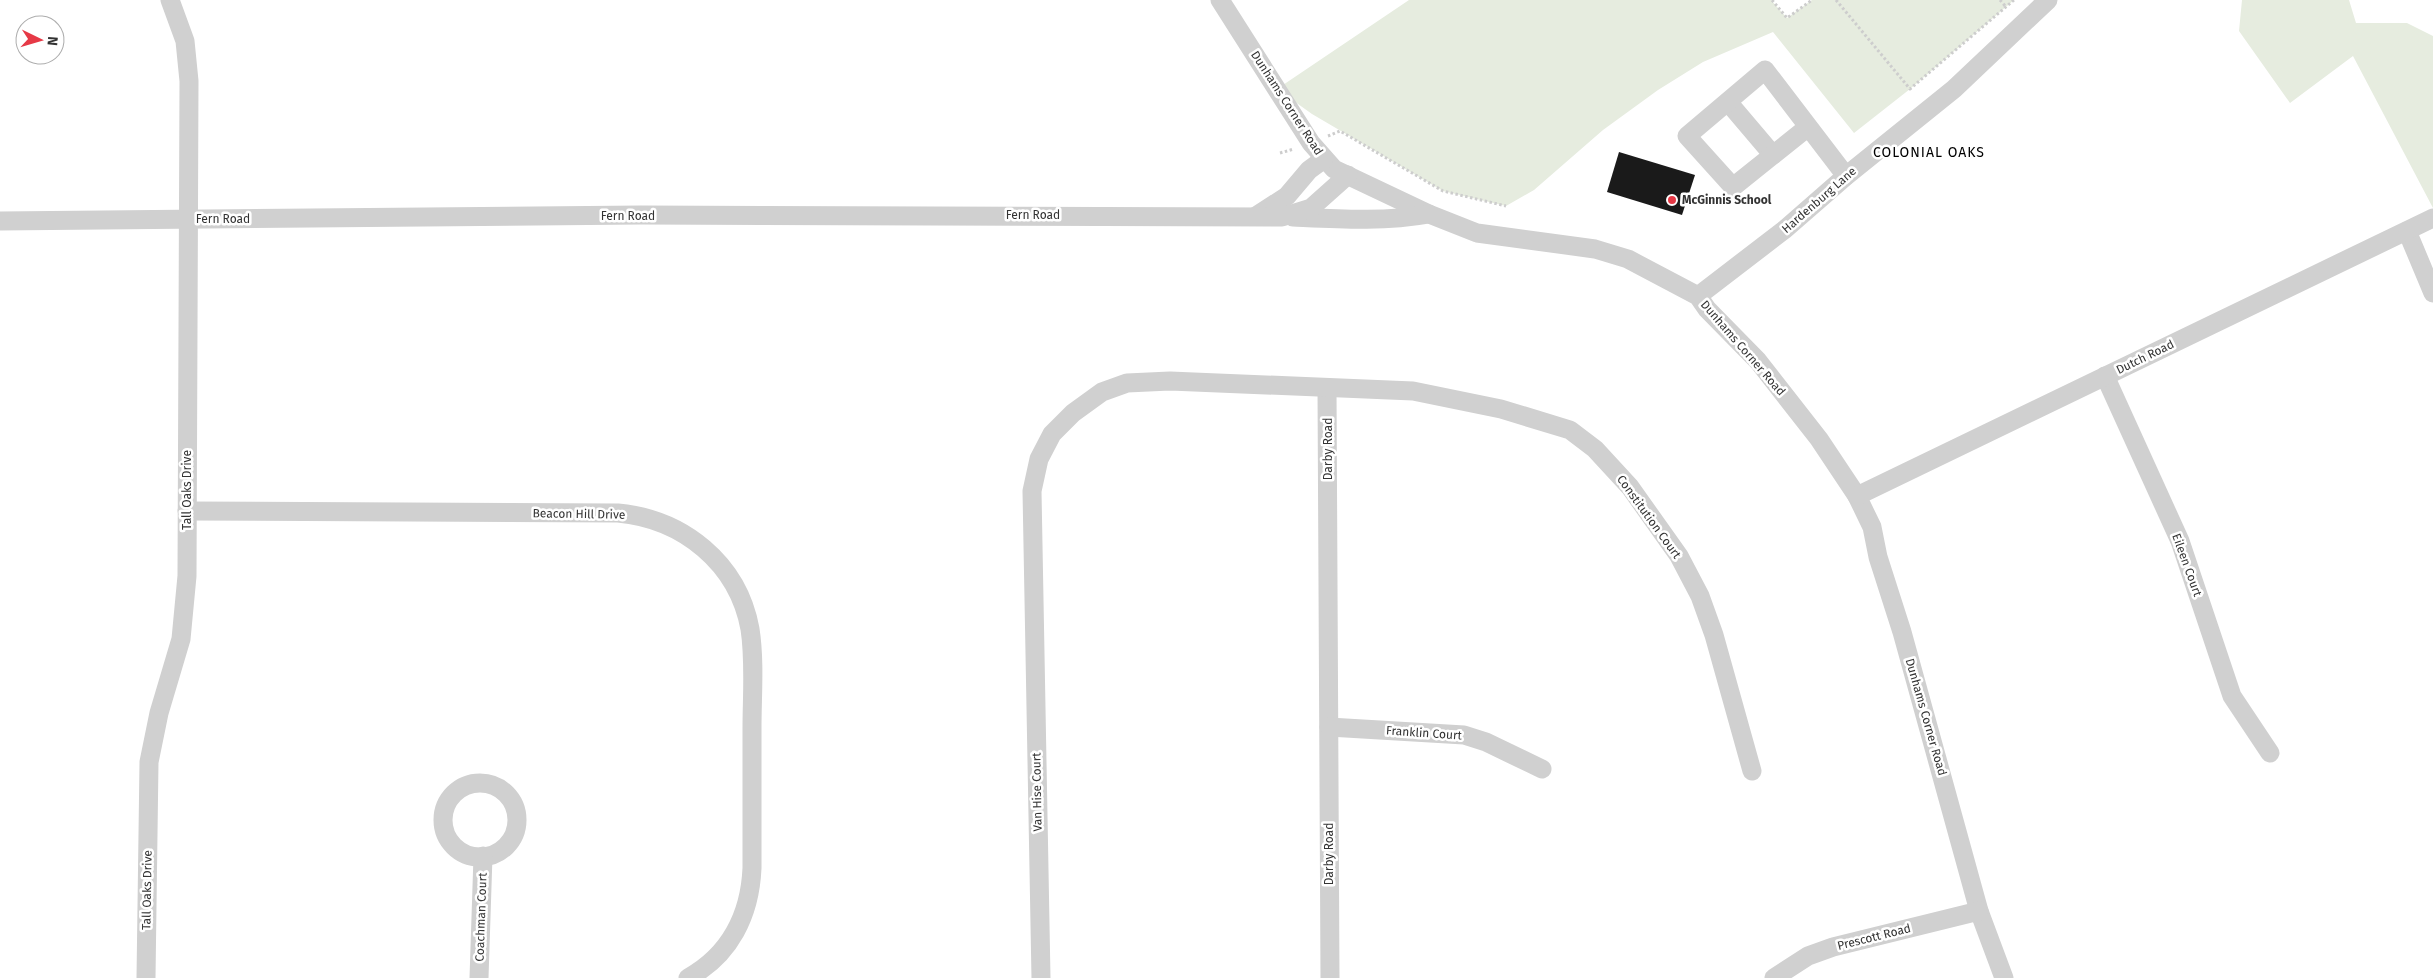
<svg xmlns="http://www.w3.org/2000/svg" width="2433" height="978" viewBox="0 0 2433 978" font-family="'Fira Sans',sans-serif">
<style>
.green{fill:#e6ecdf}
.building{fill:#1a1a1a}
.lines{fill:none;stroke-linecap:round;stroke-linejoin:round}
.path{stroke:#cdcdcd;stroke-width:3;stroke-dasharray:2.5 2.5;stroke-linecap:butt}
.minor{stroke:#d0d0d0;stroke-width:19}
.poi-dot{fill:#e63946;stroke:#fff;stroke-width:2}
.labels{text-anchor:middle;stroke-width:5;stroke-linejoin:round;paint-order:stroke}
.street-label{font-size:12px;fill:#333;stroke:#fff}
.poi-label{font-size:12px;font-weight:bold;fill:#333;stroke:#fff;text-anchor:start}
.neighbourhood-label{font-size:14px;letter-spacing:1px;fill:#000;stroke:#fff}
</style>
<rect width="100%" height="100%" fill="#fff"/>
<g class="green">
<polygon points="1409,0 1771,0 1787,18 1812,0 2014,0 1910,89 1854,133 1773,32 1703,62 1658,90 1603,130 1534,190 1506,206 1443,191 1312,114 1277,89"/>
<polygon points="2242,0 2349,0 2356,23 2407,23 2433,36 2433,208 2353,56 2290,103 2239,31"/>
</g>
<polygon class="building" points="1619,152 1695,175 1682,215 1607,192"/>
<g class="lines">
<g class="path">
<polyline points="1772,0 1787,18 1812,0"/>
<polyline points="1836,0 1910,89 2014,0"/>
<polyline points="2000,0 2006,7"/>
<polyline points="1328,136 1340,131 1443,191 1506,206"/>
<polyline points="1280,153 1294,149"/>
</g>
<g class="minor">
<polyline points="1220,0 1311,143 1334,169 1429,214 1477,233 1595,249 1628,259 1698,296 1707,309 1758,361 1819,439 1857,496 1872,527 1878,557 1902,632 1979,911 2004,978"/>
<polyline points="1728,102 1773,155"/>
<polyline points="1808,127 1733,187 1687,136 1765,70 1846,176"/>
<polyline points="1256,216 1287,196 1309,170 1324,159"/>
<path d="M1293,217C1338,219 1385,222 1429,214"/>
<polyline points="0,221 641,215 1282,217 1311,208 1348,175"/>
<polyline points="2407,231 2433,293"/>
<polyline points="1698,296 1784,230 1846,176 1954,89 2048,0"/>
<polyline points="2105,376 2180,541 2232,696 2270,753"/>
<polyline points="1327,388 1330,978"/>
<polyline points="1857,496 2433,218"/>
<path d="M187,511L618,513C683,519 738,563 750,629C755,661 752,696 752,728C752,775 752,822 752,868C750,915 730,955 688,978"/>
<polyline points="1329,727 1464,735 1486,742 1542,769"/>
<circle cx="480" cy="820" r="37"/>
<polyline points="146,978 149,762 159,713 181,639 187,576 189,81 185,41 170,0"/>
<polyline points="479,978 483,856"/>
<polyline points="1041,978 1032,491 1039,459 1052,434 1073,413 1102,392 1127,383 1170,381 1413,391 1501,409 1570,430 1595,449 1630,487 1679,556 1700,596 1714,635 1752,771"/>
<polyline points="1774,978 1808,956 1833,947 1979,911"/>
</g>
</g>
<circle class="poi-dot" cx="1672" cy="200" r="5"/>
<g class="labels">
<g class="street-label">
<text transform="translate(1287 103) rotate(57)" y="4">Dunhams Corner Road</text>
<text transform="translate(1819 200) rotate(-41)" y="4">Hardenburg Lane</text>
<text x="1033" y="219">Fern Road</text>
<text x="628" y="220">Fern Road</text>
<text x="223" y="223">Fern Road</text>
<text transform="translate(1743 348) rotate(49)" y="4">Dunhams Corner Road</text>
<text transform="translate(2145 357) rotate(-26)" y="4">Dutch Road</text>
<text transform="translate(1328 449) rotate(-90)" y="4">Darby Road</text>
<text transform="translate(187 490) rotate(-90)" y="4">Tall Oaks Drive</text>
<text transform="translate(579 514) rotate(1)" y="4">Beacon Hill Drive</text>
<text transform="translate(1649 517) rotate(54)" y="4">Constitution Court</text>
<text transform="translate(2187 565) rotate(70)" y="4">Eileen Court</text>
<text transform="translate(1926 717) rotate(74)" y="4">Dunhams Corner Road</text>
<text transform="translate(1424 733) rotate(4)" y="4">Franklin Court</text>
<text transform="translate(1037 792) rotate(-91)" y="4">Van Hise Court</text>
<text transform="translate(1329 854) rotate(-90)" y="4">Darby Road</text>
<text transform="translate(147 890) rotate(-89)" y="4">Tall Oaks Drive</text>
<text transform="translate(481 917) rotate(-88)" y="4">Coachman Court</text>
<text transform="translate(1874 937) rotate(-14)" y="4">Prescott Road</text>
</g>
<g class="poi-label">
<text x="1682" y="204">McGinnis School</text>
</g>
<g class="neighbourhood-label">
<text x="1929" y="157">COLONIAL OAKS</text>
</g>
</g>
<g transform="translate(40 40) rotate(95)"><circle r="24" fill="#ffffff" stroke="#adadad"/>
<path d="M0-4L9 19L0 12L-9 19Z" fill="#e63946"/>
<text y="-8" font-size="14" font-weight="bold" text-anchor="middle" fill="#333333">N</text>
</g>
</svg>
